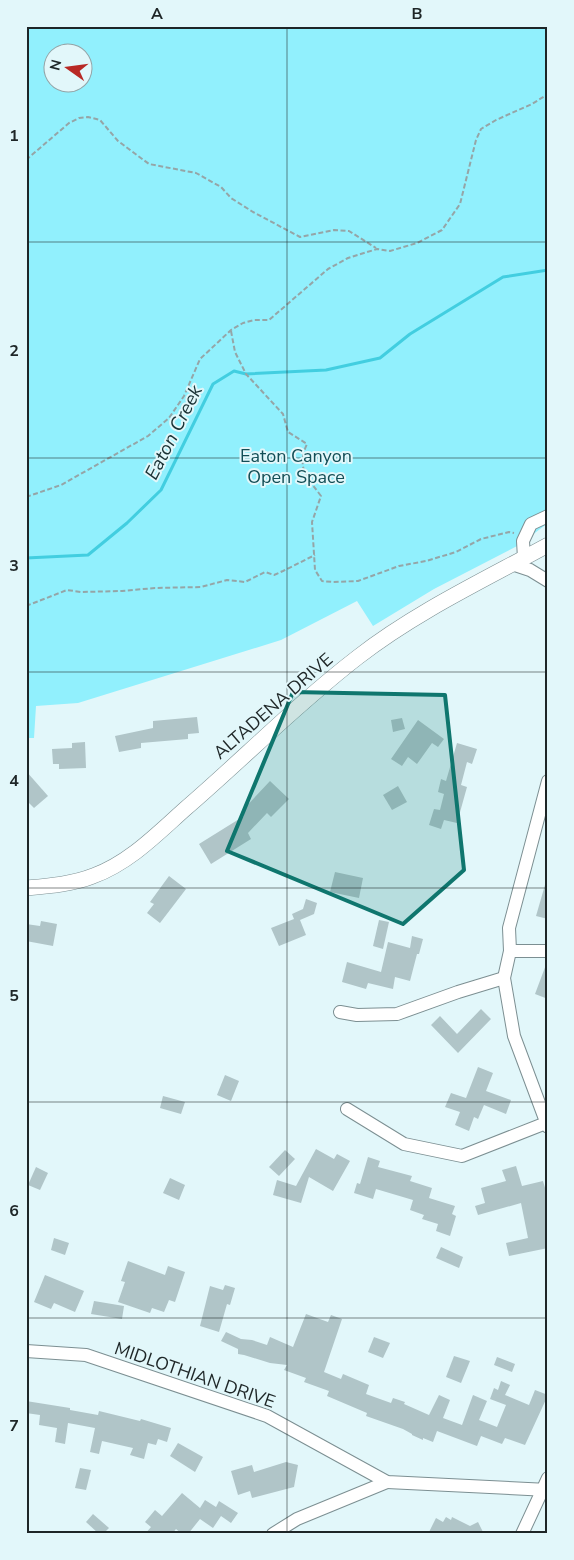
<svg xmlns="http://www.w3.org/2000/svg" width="574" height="1560" viewBox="0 0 574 1560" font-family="'Nunito Sans',sans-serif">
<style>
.green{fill:#91f0fd;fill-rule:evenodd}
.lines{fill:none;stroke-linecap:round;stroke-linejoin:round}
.stream{stroke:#42cee0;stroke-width:3}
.building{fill:#b0c5c8}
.minor-casing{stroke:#7c8f92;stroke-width:14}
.major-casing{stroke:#7c8f92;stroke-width:16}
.path{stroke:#95a5a7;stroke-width:2;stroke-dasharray:5 2.5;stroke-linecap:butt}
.minor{stroke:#fff;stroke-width:12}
.major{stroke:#fff;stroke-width:15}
.marked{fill:#0f766e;fill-opacity:0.2;stroke:#0f766e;stroke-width:4;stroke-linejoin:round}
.grid{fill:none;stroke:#1e2627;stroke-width:1;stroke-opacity:0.55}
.labels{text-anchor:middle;stroke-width:4;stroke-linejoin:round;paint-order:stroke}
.park-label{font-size:18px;fill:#134e56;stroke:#e2f7fa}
.street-label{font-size:18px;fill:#1e2627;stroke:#e2f7fa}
.water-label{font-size:19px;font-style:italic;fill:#1a3235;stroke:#e2f7fa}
.neatline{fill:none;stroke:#1e2627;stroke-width:2}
.grid-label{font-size:16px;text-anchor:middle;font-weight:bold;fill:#1e2627}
</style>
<rect width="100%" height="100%" fill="#e2f7fa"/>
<path class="green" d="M26,26H548V523L519,545L434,589L373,626L357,601L281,640L78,703L36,706L34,738H26ZM52,52H82V82H52Z"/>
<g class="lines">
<polyline class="stream" points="26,558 88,555 127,523 161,490 213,384 234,371 246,374 326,370 380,358 410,334 503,277 548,270"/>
</g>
<g class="building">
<polygon points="197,717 199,733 188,734 188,739 141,743 141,748 119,752 115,736 153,728 153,721"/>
<polygon points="402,718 405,729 393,732 391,720"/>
<polygon points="418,720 444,739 438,747 432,743 417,764 408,757 402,766 391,759"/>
<polygon points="85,742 86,768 59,769 59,764 53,764 52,749 72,748 72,743"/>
<polygon points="457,743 477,749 472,764 467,762 461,785 467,787 457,823 444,820 441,829 429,825 434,809 440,810 444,794 438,792 441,779 446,781"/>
<polygon points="26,771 48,796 34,808 26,800"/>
<polygon points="270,781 289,799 271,817 267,813 248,833 251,839 211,864 199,844 244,816 241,812"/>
<polygon points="398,786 407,802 392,810 383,795"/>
<polygon points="335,872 363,878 359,898 330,892"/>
<polygon points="169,876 186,889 160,923 147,913 154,904 150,902"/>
<polygon points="545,885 548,885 548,919 536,916"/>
<polygon points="306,899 317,903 314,914 300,920 306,935 279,946 271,928 294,919 292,914 303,909"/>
<polygon points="379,920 389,922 383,949 373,946"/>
<polygon points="41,921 57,924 53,946 26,941 26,924 40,926"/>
<polygon points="412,936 423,939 419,954 417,954 410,981 395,977 393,989 368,983 366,989 342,982 347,962 381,972 388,942 410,948"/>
<polygon points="547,962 548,963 548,999 535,994"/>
<polygon points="481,1009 491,1019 458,1053 431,1025 440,1016 457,1034"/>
<polygon points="478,1067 493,1073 486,1091 511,1100 506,1114 484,1105 478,1119 474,1117 469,1131 455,1125 460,1112 445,1107 451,1093 466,1098"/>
<polygon points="225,1075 239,1081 231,1101 217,1095"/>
<polygon points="163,1096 185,1102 181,1114 160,1108"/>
<polygon points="316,1149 334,1159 337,1154 350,1161 333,1191 309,1177 301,1203 273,1195 277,1180 296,1186"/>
<polygon points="285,1150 295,1159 279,1176 269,1167"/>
<polygon points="368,1157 380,1161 378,1167 412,1176 410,1181 432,1188 429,1198 455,1206 452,1214 456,1216 450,1236 436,1231 438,1224 422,1219 424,1215 410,1210 413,1200 376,1189 373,1199 354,1193 357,1183 360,1184"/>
<polygon points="516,1166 522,1186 543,1181 548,1198 548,1248 509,1256 506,1243 528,1238 521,1203 478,1215 475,1206 485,1203 481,1188 506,1181 502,1170"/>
<polygon points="36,1167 48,1173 40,1190 28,1185"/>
<polygon points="170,1178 185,1185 179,1200 163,1193"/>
<polygon points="54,1238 69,1243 65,1255 51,1250"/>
<polygon points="441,1247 463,1257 459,1268 436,1258"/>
<polygon points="128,1261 165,1275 168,1266 185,1272 175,1302 169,1300 164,1312 152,1308 150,1313 118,1302 125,1282 121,1281"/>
<polygon points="45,1275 84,1291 75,1312 54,1303 51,1309 34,1302"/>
<polygon points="225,1285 235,1288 230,1305 227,1304 219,1332 200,1326 210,1286 223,1290"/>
<polygon points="94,1301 124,1306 122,1319 91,1314"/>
<polygon points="306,1314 328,1322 331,1315 342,1319 324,1372 341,1379 343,1374 369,1385 366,1394 391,1403 393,1398 405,1402 404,1404 429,1415 439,1395 450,1400 443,1418 462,1425 473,1395 487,1401 479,1420 497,1427 506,1405 490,1399 494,1388 498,1390 501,1381 510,1385 505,1395 529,1405 535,1390 548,1395 525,1445 505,1438 502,1444 481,1436 477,1446 437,1431 433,1442 423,1438 423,1440 412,1435 412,1434 403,1429 366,1416 367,1413 327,1396 329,1391 304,1382 306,1378 284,1370 287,1365 270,1363 244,1355 238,1354 238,1349 221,1341 226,1332 241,1339 252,1340 267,1345 270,1337 293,1347"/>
<polygon points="374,1337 390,1343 383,1358 368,1352"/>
<polygon points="454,1356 470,1361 461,1383 446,1377"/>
<polygon points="497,1357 515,1364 512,1372 494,1365"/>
<polygon points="26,1401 70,1408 70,1410 98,1415 99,1411 140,1421 141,1419 171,1428 167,1442 158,1439 156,1445 148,1443 144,1459 130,1455 133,1448 102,1441 99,1454 90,1452 95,1428 68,1423 65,1444 55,1442 57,1428 39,1425 40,1415 26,1413"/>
<polygon points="178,1443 203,1457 195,1472 170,1456"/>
<polygon points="286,1462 298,1465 294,1487 252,1498 250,1491 238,1495 231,1471 252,1465 254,1472"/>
<polygon points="80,1468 91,1470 86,1490 75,1488"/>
<polygon points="182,1493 200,1508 205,1500 216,1507 219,1501 238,1513 231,1523 221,1516 213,1528 200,1519 188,1534 182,1534 176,1529 172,1534 145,1534 151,1527 145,1522 155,1510 162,1516"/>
<polygon points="93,1514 109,1528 103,1534 99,1534 86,1522"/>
<polygon points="446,1517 451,1520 452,1517 470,1526 478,1522 484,1534 428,1534 436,1518 443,1522"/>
</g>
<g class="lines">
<defs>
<g id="minor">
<polyline points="524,558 523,541 531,524 548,516"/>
<polyline points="512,564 530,570 548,581"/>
<polyline points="548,781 509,928 510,951 504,978 514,1036 548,1127"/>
<polyline points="510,951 548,951"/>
<polyline points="340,1012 357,1015 397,1014 458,992 504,978"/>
<polyline points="347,1109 404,1144 462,1156 546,1123"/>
<polyline points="26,1351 86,1355 267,1416 387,1482 548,1490"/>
<polyline points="273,1534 297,1519 387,1482"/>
<polyline points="522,1534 548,1478"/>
</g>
<path id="major" d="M26,888C48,886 73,884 93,876C129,863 157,834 185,809C243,759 297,704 358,657C416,612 484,580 548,545"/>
</defs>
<use href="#minor" class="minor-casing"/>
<use href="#major" class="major-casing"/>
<g class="path">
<polyline points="26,160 69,123 79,118 88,117 100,120 118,141 149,164 196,173 221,187 231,198 253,212 300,237 334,230 349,231 376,248"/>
<path d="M231,331L235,352L246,374L283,414L288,432L307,444C296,468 307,477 321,496L312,522L315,570L322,581L333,582L358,581L399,566L426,561L456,552L481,539L509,532L514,533"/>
<polyline points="26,497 61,485 148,436 169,418 184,396 200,359 231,330 243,323 254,320 269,320 328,269 348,258 377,249 390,251 417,243 442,230 460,204 476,140 481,129 496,120 532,104 548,94"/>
<polyline points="26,606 67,590 81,592 122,591 155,588 201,587 227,580 245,582 265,572 274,575 283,571 315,555"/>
</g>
<use href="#minor" class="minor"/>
<use href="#major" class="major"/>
</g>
<path class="marked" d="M293,692L445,695L464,870L403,924L227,851Z"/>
<path class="grid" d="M287,26V1534M26,242H548M26,458H548M26,672H548M26,888H548M26,1102H548M26,1318H548"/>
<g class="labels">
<g class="park-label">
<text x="296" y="462">Eaton Canyon<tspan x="296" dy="21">Open Space</tspan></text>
</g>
<g class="street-label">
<text transform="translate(273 706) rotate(-41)" y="6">ALTADENA DRIVE</text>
<text transform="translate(195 1375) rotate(19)" y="6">MIDLOTHIAN DRIVE</text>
</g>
<g class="water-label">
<text transform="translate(173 432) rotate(-63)" y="7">Eaton Creek</text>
</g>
</g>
<rect width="574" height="1560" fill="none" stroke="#e2f7fa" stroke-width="55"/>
<g transform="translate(68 68) rotate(284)"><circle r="24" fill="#e2f7fa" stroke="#94a3a6"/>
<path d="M0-4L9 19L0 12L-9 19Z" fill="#b82925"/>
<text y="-8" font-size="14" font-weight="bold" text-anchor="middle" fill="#1e2627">N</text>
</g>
<rect x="28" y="28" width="518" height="1504" class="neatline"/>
<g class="grid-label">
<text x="157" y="19">A</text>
<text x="417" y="19">B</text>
<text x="14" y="141">1</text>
<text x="14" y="356">2</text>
<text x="14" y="571">3</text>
<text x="14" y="786">4</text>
<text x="14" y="1001">5</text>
<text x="14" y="1216">6</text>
<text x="14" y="1431">7</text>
</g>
</svg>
